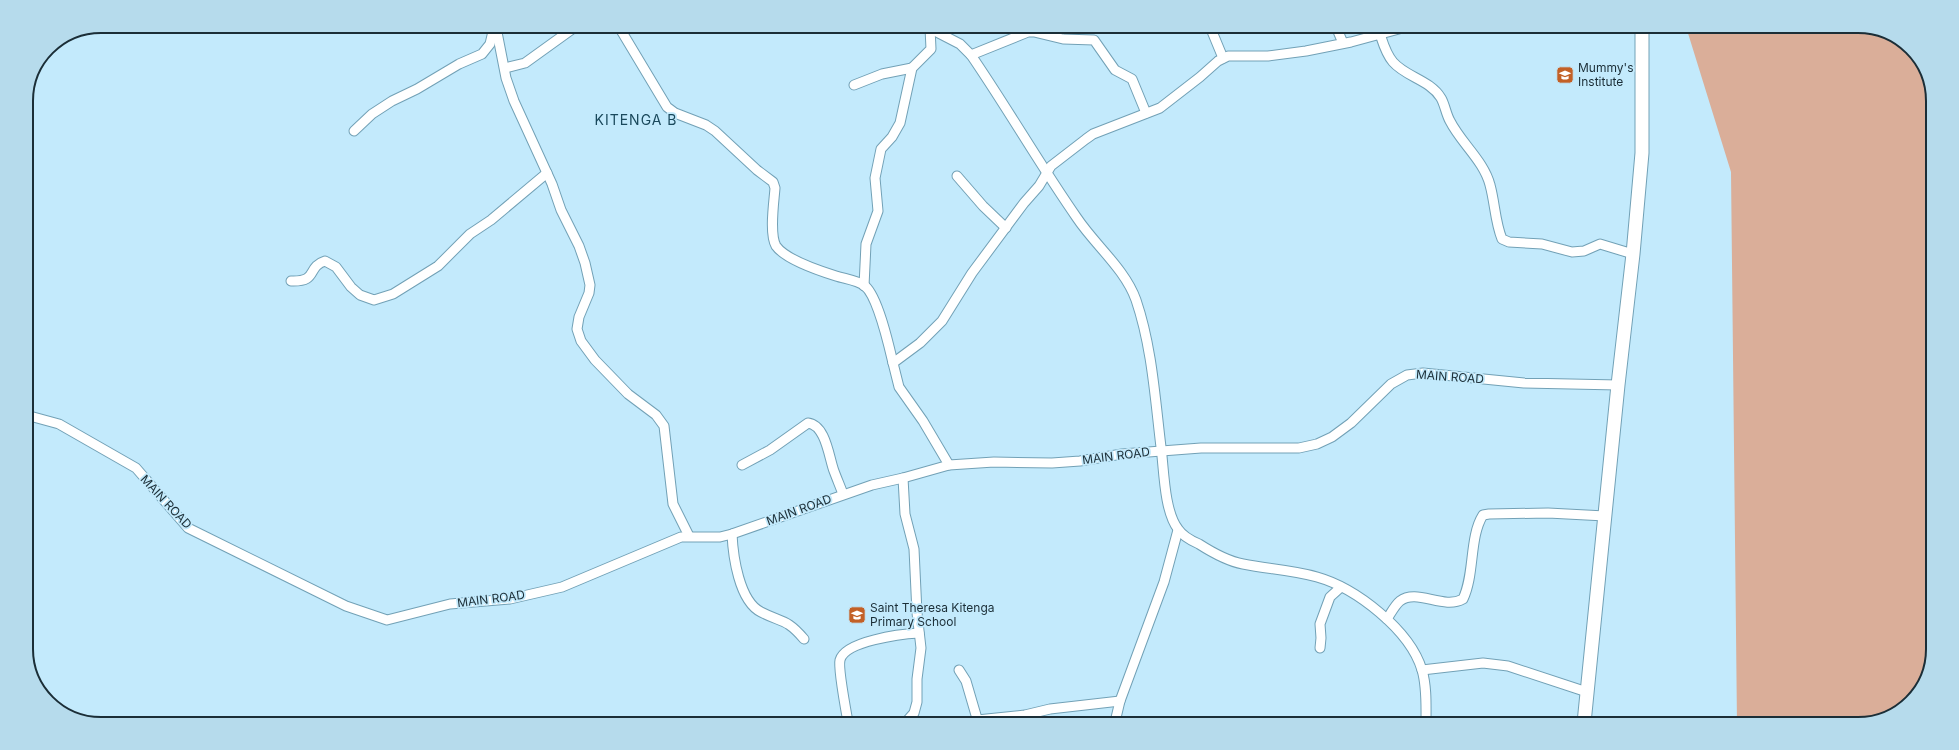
<svg xmlns="http://www.w3.org/2000/svg" width="1959" height="750" viewBox="0 0 1959 750" font-family="Inter,sans-serif">
<style>
.green{fill:#daae99}
.lines{fill:none;stroke-linecap:round;stroke-linejoin:round}
.street-casing{stroke:#72a1b6;stroke-width:11}
.secondary-casing{stroke:#72a1b6;stroke-width:15}
.street{stroke:#fff;stroke-width:9}
.secondary{stroke:#fff;stroke-width:13}
.labels{text-anchor:middle;stroke-width:3.5;stroke-linejoin:round;paint-order:stroke}
.poi-label{font-size:12px;fill:#1b2e37;stroke:#c3eafc;text-anchor:start}
.street-label{font-size:12px;fill:#1b2e37;stroke:#c3eafc}
.quarter-label{font-size:14px;letter-spacing:1px;fill:#1a495c;stroke:#c3eafc}
.rim{fill:none;stroke:#1b2e37;stroke-width:2}
</style>
<rect width="100%" height="100%" fill="#c3eafc"/>
<polygon class="green" points="1687,30 1882,30 1917,55 1933,96 1929,673 1900,711 1858,724 1737,724 1731,172"/>
<g class="lines">
<defs>
<g id="street">
<polyline points="496,27 506,78 514,101 552,184 561,210 579,246 585,263 590,285 589,293 579,317 577,329 581,341 595,360 628,394 656,415 664,426 673,504 689,536"/>
<path d="M619,27L667,107L675,113L706,125L715,131L757,170L773,182L775,188C774,202 769,234 776,246C786,260 820,271 836,276C845,279 857,280 865,286C878,297 889,346 893,363"/>
<path d="M929,28L960,44L971,55C1008,109 1040,165 1077,218C1095,245 1125,269 1136,300C1152,347 1155,398 1161,447C1164,469 1164,511 1178,529C1182,535 1192,541 1199,544C1213,553 1227,561 1243,564C1267,569 1293,570 1317,577C1356,588 1410,630 1422,670C1427,687 1426,706 1426,723"/>
<polyline points="1211,29 1223,58"/>
<polyline points="1337,29 1343,43"/>
<path d="M1380,34C1383,43 1386,54 1393,62C1406,77 1430,80 1441,98C1445,105 1446,114 1450,121C1461,143 1484,161 1490,185C1495,203 1495,222 1502,239L1509,242L1542,244L1572,252L1584,251L1600,244L1633,254"/>
<polyline points="971,55 1028,32 1034,32 1063,39 1094,40 1115,70 1132,79 1146,113"/>
<polyline points="505,68 525,63 575,27"/>
<polyline points="854,85 882,74 912,68"/>
<polyline points="354,131 372,114 392,101 417,89 459,64 482,54 490,44 494,27"/>
<polyline points="957,176 983,206 1006,228"/>
<path d="M291,281C319,282 306,267 325,261L336,267L351,287L360,295L374,300L393,294L438,266L470,234L491,220L547,173"/>
<polyline points="864,286 866,244 878,211 875,178 881,149 892,137 900,123 912,68 931,49 930,28"/>
<polyline points="26,415 59,424 136,468 188,528 346,606 387,620 450,604 510,599 562,587 681,537 720,537 732,534 872,485 903,478 949,465 994,462 1052,463 1080,461 1122,454 1201,448 1299,448 1317,444 1332,437 1351,423 1391,384 1407,375 1423,373 1524,383 1618,385"/>
<path d="M742,465L770,450L808,423C826,425 829,458 834,471C837,479 840,486 843,494"/>
<polyline points="949,465 923,421 899,387 893,363 920,343 942,321 972,273 1024,203 1039,186 1051,166 1086,139 1093,134 1160,108 1200,77 1218,61 1228,56 1268,56 1306,51 1351,42 1399,29"/>
<polyline points="903,478 905,514 914,549 917,613 921,648 917,679 917,702 914,713 906,722"/>
<path d="M732,534C733,556 739,601 761,612C782,623 786,618 804,639"/>
<path d="M1387,619C1391,613 1395,605 1400,601C1417,588 1443,610 1463,599C1475,574 1469,537 1483,515L1489,514L1548,513L1605,516"/>
<polyline points="1320,648 1321,638 1320,624 1330,597 1341,587"/>
<polyline points="959,670 966,681 978,722"/>
<polyline points="1422,670 1483,663 1508,666 1587,692"/>
<polyline points="977,720 1025,715 1050,709 1120,701"/>
<path d="M848,722C846,711 838,668 840,660C845,641 901,634 919,633"/>
<polyline points="1115,722 1120,701 1164,582 1178,530"/>
</g>
<polyline id="secondary" points="1584,723 1618,385 1633,254 1642,153 1642,30"/>
</defs>
<use href="#street" class="street-casing"/>
<use href="#secondary" class="secondary-casing"/>
<use href="#street" class="street"/>
<use href="#secondary" class="secondary"/>
</g>
<defs>
<symbol id="school-square" viewBox="-11 -11 22 22"><rect x="-9" y="-9" width="18" height="18" rx="4" fill="#c36026" stroke="#c3eafc"/><path d="M0-5L7-2L0 1L-7-2ZM-4 1L0 2.5L4 1V4Q0 6-4 4Z" fill="#fff"/></symbol>
</defs>
<g fill-rule="evenodd">
<use href="#school-square" x="1555" y="65" width="20" height="20"/>
<use href="#school-square" x="847" y="605" width="20" height="20"/>
</g>
<g class="labels">
<g class="poi-label">
<text x="1578" y="72">Mummy's<tspan x="1578" dy="14">Institute</tspan></text>
<text x="870" y="612">Saint Theresa Kitenga<tspan x="870" dy="14">Primary School</tspan></text>
</g>
<g class="street-label">
<text transform="translate(1450 377) rotate(4)" y="4">MAIN ROAD</text>
<text transform="translate(1116 456) rotate(-7)" y="4">MAIN ROAD</text>
<text transform="translate(166 502) rotate(47)" y="4">MAIN ROAD</text>
<text transform="translate(799 510) rotate(-20)" y="4">MAIN ROAD</text>
<text transform="translate(491 599) rotate(-7)" y="4">MAIN ROAD</text>
</g>
<g class="quarter-label">
<text x="636" y="125">KITENGA B</text>
</g>
</g>
<path d="M0 0H1959V750H0ZM101 33H1858A68 68 0 0 1 1926 101V649A68 68 0 0 1 1858 717H101A68 68 0 0 1 33 649V101A68 68 0 0 1 101 33Z" fill="#b6dbec" fill-rule="evenodd"/>
<path class="rim" d="M101 33H1858A68 68 0 0 1 1926 101V649A68 68 0 0 1 1858 717H101A68 68 0 0 1 33 649V101A68 68 0 0 1 101 33Z"/>
</svg>
